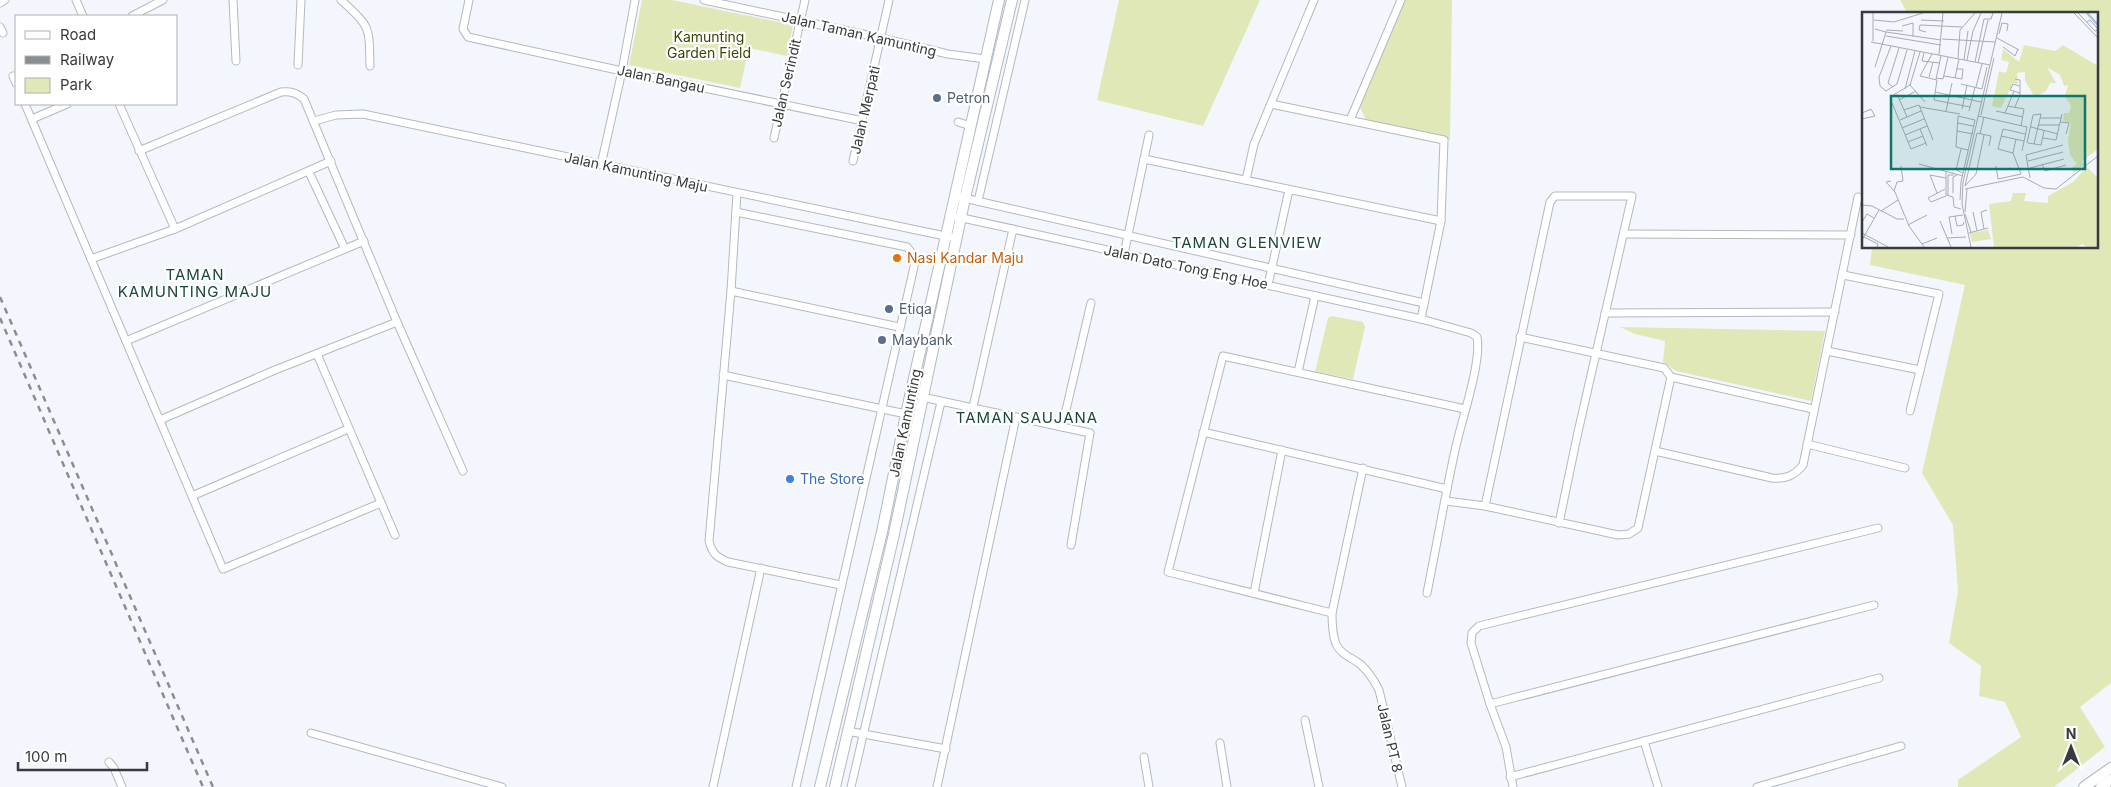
<svg xmlns="http://www.w3.org/2000/svg" width="2111" height="787" viewBox="0 0 2111 787" font-family="Inter,sans-serif">
<style>
.green{fill:#e0e8b8}
.lines{fill:none;stroke-linecap:round;stroke-linejoin:round}
.street-casing{stroke:#b2b9c2;stroke-width:9}
.secondary-casing{stroke:#b2b9c2;stroke-width:12}
.street{stroke:#fff;stroke-width:7}
.secondary{stroke:#fff;stroke-width:10}
.rail{stroke:#8a8d92;stroke-width:2.5;stroke-dasharray:6 6;stroke-linecap:butt}
.service-dot{fill:#5c6f8a;stroke:#fff;stroke-width:2}
.food-dot{fill:#e8710a;stroke:#fff;stroke-width:2}
.shop-dot{fill:#3f7fe0;stroke:#fff;stroke-width:2}
.labels{text-anchor:middle;stroke-width:4.5;stroke-linejoin:round;paint-order:stroke}
.street-label{font-size:14px;fill:#373a3e;stroke:#fff}
.park-label{font-size:14px;fill:#3d4301;stroke:#fff}
.service-label{font-size:14px;fill:#4e5e75;stroke:#fff;text-anchor:start}
.food-label{font-size:14px;fill:#c56008;stroke:#fff;text-anchor:start}
.shop-label{font-size:14px;fill:#366cbe;stroke:#fff;text-anchor:start}
.neighbourhood-label{font-size:15px;letter-spacing:1px;fill:#174838;stroke:#fff}
.inset-river{fill:none;stroke:#a5bfef;stroke-width:2.5}
.inset-road{fill:none;stroke:#a8abb1;stroke-width:1}
.view{fill:#0f766e;fill-opacity:0.15;stroke:#0f766e;stroke-width:2.5}
.inset-edge{fill:none;stroke:#373a3e;stroke-width:2.5}
</style>
<rect width="100%" height="100%" fill="#f3f7fd"/>
<g class="green">
<polygon points="642,0 672,0 793,25 787,56 749,48 740,88 629,65"/>
<polygon points="1119,0 1260,0 1203,126 1097,100"/>
<polygon points="1404,0 1452,0 1450,140 1366,120 1360,107"/>
<polygon points="1900,0 2111,0 2111,683 2080,707 2105,747 2054,787 1958,787 1958,780 2021,737 2005,702 1979,696 1981,666 1949,643 1958,591 1953,525 1922,473 1965,285 1870,265 1872,248 2097,248 2097,14 1908,14"/>
<polygon points="1332,316 1363,322 1365,327 1353,379 1315,372 1328,318"/>
<polygon points="1620,327 1825,331 1811,401 1676,371 1663,362 1665,341 1635,334"/>
</g>
<g class="lines">
<defs>
<g id="street">
<polyline points="76,0 83,16"/>
<polyline points="233,0 236,61"/>
<path d="M341,0C371,28 369,25 370,66"/>
<polyline points="469,0 463,29 468,37 622,71 863,121"/>
<polyline points="704,0 881,38 948,54 985,59"/>
<polyline points="0,3 5,0"/>
<polyline points="132,16 163,0"/>
<polyline points="0,27 3,33"/>
<polyline points="298,65 301,0"/>
<polyline points="13,76 16,83"/>
<polyline points="25,104 223,569 381,503"/>
<polyline points="119,104 175,229"/>
<polyline points="1271,104 1444,140 1441,221 1421,319"/>
<polyline points="32,119 67,104"/>
<polyline points="1350,120 1401,0"/>
<polyline points="314,121 336,115 363,114 950,237"/>
<polyline points="958,122 971,126"/>
<polyline points="774,138 805,0"/>
<path d="M139,151L281,92C291,91 297,93 304,99L397,322L463,471"/>
<polyline points="1144,159 1441,221"/>
<polyline points="853,161 889,0"/>
<polyline points="601,165 622,71 635,0"/>
<polyline points="309,172 345,249"/>
<polyline points="1246,180 1254,144 1314,0"/>
<path d="M737,193L731,291L709,541C712,553 716,557 728,562L841,585"/>
<polyline points="955,196 1424,303"/>
<polyline points="978,201 1025,0"/>
<polyline points="736,212 907,247 916,258 796,787"/>
<path d="M958,217L1421,319L1471,333L1477,337C1482,361 1462,419 1456,446C1445,495 1437,544 1427,593"/>
<polyline points="1624,234 1851,235"/>
<polyline points="1124,254 1149,135"/>
<polyline points="91,259 175,229 331,161"/>
<polyline points="1843,275 1939,294 1910,411"/>
<polyline points="1268,285 1289,190"/>
<polyline points="731,291 899,327"/>
<polyline points="1605,313 1835,312"/>
<polyline points="1520,337 1664,368 1671,377 1813,409"/>
<polyline points="126,341 364,241"/>
<polyline points="1827,351 1920,370"/>
<polyline points="317,354 395,535"/>
<polyline points="1298,372 1315,296"/>
<polyline points="723,375 906,414"/>
<polyline points="922,397 1090,433 1071,545"/>
<polyline points="973,407 1013,229"/>
<polyline points="160,420 275,370 397,322"/>
<polyline points="1062,427 1091,303"/>
<polyline points="1203,432 1447,489"/>
<polyline points="1807,444 1905,468"/>
<path d="M1655,451L1772,478C1786,479 1794,476 1803,465L1858,197"/>
<polyline points="1363,468 1332,613 1168,572 1223,356 1465,409"/>
<polyline points="192,496 348,429"/>
<polyline points="1446,501 1485,506 1618,535 1629,534 1638,528 1671,377"/>
<polyline points="1485,506 1550,202 1555,196 1632,196 1578,432 1559,523"/>
<polyline points="1254,593 1282,450"/>
<path d="M1332,613C1332,623 1332,634 1336,644C1341,655 1351,657 1360,664C1368,671 1374,680 1379,690L1402,787"/>
<polyline points="1490,704 1874,605"/>
<polyline points="1305,720 1319,787"/>
<polyline points="847,731 946,749"/>
<polyline points="311,733 502,787"/>
<polyline points="1644,741 1658,787"/>
<polyline points="1220,743 1227,787"/>
<polyline points="1144,757 1149,787"/>
<polyline points="109,762 114,768 122,787"/>
<polyline points="1510,777 1879,678"/>
<polyline points="713,787 761,568"/>
<polyline points="851,787 941,402"/>
<polyline points="937,787 1016,417"/>
<polyline points="1513,787 1506,747 1490,704 1471,643 1472,633 1479,626 1878,528"/>
<polyline points="1757,787 1901,746"/>
</g>
<g id="secondary">
<polyline points="820,787 882,532 906,414 999,0"/>
<polyline points="835,787 894,534 965,198 1012,0"/>
<polyline points="2084,787 2111,768"/>
<polyline points="2101,787 2111,780"/>
</g>
</defs>
<use href="#street" class="street-casing"/>
<use href="#secondary" class="secondary-casing"/>
<use href="#street" class="street"/>
<use href="#secondary" class="secondary"/>
<g class="rail">
<polyline points="0,297 213,787"/>
<polyline points="0,318 203,787"/>
</g>
</g>
<g class="service-dot">
<circle cx="937" cy="98" r="5"/>
<circle cx="889" cy="309" r="5"/>
<circle cx="882" cy="340" r="5"/>
</g>
<circle class="food-dot" cx="897" cy="258" r="5"/>
<circle class="shop-dot" cx="790" cy="479" r="5"/>
<g class="labels">
<g class="street-label">
<text transform="translate(859 34) rotate(13)" y="5">Jalan Taman Kamunting</text>
<text transform="translate(661 79) rotate(12)" y="5">Jalan Bangau</text>
<text transform="translate(786 83) rotate(-77)" y="5">Jalan Serindit</text>
<text transform="translate(865 110) rotate(-77)" y="5">Jalan Merpati</text>
<text transform="translate(636 172) rotate(12)" y="5">Jalan Kamunting Maju</text>
<text transform="translate(1186 267) rotate(12)" y="5">Jalan Dato Tong Eng Hoe</text>
<text transform="translate(905 423) rotate(-78)" y="5">Jalan Kamunting</text>
<text transform="translate(1390 738) rotate(77)" y="5">Jalan PT 8</text>
</g>
<g class="park-label">
<text x="709" y="42">Kamunting<tspan x="709" dy="16">Garden Field</tspan></text>
</g>
<g class="service-label">
<text x="947" y="103">Petron</text>
<text x="899" y="314">Etiqa</text>
<text x="892" y="345">Maybank</text>
</g>
<g class="food-label">
<text x="907" y="263">Nasi Kandar Maju</text>
</g>
<g class="shop-label">
<text x="800" y="484">The Store</text>
</g>
<g class="neighbourhood-label">
<text x="1247" y="248">TAMAN GLENVIEW</text>
<text x="195" y="280">TAMAN<tspan x="195" dy="17">KAMUNTING MAJU</tspan></text>
<text x="1027" y="423">TAMAN SAUJANA</text>
</g>
</g>
<g transform="translate(1862 12)">
<rect width="236" height="236" fill="#f3f7fd"/>
<path d="M162,33L193,39L201,33L236,54V137L220,149L222,153L212,161L209,156L215,152L208,143L206,128L209,111L201,109L202,101H207L209,94L203,84L206,73L202,74L198,63L185,55L194,71H188L184,79L173,85L163,69V60L155,61L156,72L151,71L139,96L130,94L137,59L144,61L147,50L139,48L141,37L157,50ZM225,155L236,166V235H224L221,232L214,235H132L127,192L149,189L151,181H164L162,189L186,191V184L211,170ZM126,218L129,227L110,230L108,221Z" fill="#e0e8b8"/>
<path class="inset-river" d="M225,1L236,13"/>
<path class="inset-road" d="M11,1V29M212,1L236,26M216,1L233,19L236,18M12,8L32,10L61,1M59,8L82,9M225,10L228,8L236,17M40,14L51,11V25M24,18L41,19M24,20L79,28M64,20L57,18L58,13L100,15M137,22L140,11L146,12L145,19M24,24L79,33M135,26L157,38M80,27L133,30M9,30L128,53M29,34L17,65L18,74L24,79L35,72L45,38M141,35L153,44L156,37M62,41L60,49L78,51M70,42L58,64L75,68L72,88L108,95M77,43L81,1M96,46L98,18L113,1M102,48L106,19M105,48L111,19L119,1M113,50L122,7H129L131,1M116,51L126,8M13,55L24,20L13,17M82,64L100,67L101,57H94M67,65L71,50M74,66L81,67L86,45M93,66L97,47M74,67L79,44M99,72L120,77L125,55M48,73L58,40M48,73L63,90M157,74L151,72L148,78L158,81M31,75L26,71L37,36M114,75L120,52M43,77L53,39M73,80L119,90M35,82L45,105M29,87L28,85L48,73M37,88L54,79M30,91L49,137L64,131M146,94L162,97L159,114M58,95L98,102M153,95L158,83V68L153,67M100,97L105,73M42,98L57,93L71,128M84,99L90,71M107,99L113,75M134,99L161,105M0,101L9,97L13,104L0,107M143,101L152,79M119,103L132,46M96,104L113,108L99,170L98,188M96,104L94,135L106,138M116,104L165,115L160,139M178,106H199M38,108L59,99M198,110L207,111L204,122M96,111L111,114M176,113H197M169,115L196,122M40,116L62,107M58,117L65,134M95,119L111,122M115,121L103,174L114,162L122,123M115,121L129,124L127,134M118,122L122,105M43,123L65,114M139,124L162,129M181,126L194,128L200,102M154,127L151,141L136,137L141,117L163,122M46,130L61,124M165,131L171,103L179,102L172,132M166,131L179,133L182,119M99,137L94,158L101,161M151,141L159,162M166,149L201,140M57,152L101,164M180,152L183,159L204,153M134,154L136,167L159,162M168,156L202,147M84,159V183L91,185L92,195L99,197M168,166L164,143L201,133M29,169L24,170L33,180L47,214L62,235M83,177L66,186L69,190L84,184M103,177L161,165L182,176L194,177L236,144M32,179L35,170L41,169L39,154M75,181L68,163L84,166M91,181V165L95,163M86,183V163H92M0,193L10,194L35,207H42M19,199L36,188M103,200L105,177M111,200L115,219M103,202L109,220M93,204L95,214L101,213L102,210M78,209L89,235M0,210L5,202L12,206M46,213L65,203M122,217L119,200L125,198M0,221L26,235M107,221L126,216M90,222L87,205L101,203M0,224L16,232L15,235M85,226L104,225M0,228L17,198M60,232L75,226M109,235L100,192L101,170L140,1"/>
<path class="view" d="M29,84H223V157H29Z"/>
<rect width="236" height="236" class="inset-edge"/>
</g>
<rect x="15" y="15" width="162" height="90" fill="#ffffff" stroke="#afb0b2"/>
<rect x="25" y="31" width="25" height="8" fill="#ffffff" stroke="#afb0b2"/>
<text x="60" y="40" font-size="15" fill="#373a3e">Road</text>
<rect x="25" y="56" width="25" height="8" fill="#8a8d92" stroke="#afb0b2"/>
<text x="60" y="65" font-size="15" fill="#373a3e">Railway</text>
<rect x="25" y="78" width="25" height="15" fill="#e0e8b8" stroke="#afb0b2"/>
<text x="60" y="90" font-size="15" fill="#373a3e">Park</text>
<g transform="translate(2071 747)" stroke="#ffffff" stroke-width="4" paint-order="stroke">
<path d="M0-4L9 19L0 12L-9 19Z" fill="#373a3e"/>
<text y="-8" font-size="14" font-weight="bold" text-anchor="middle" fill="#373a3e">N</text>
</g>
<path d="M18 762v8h129v-8" fill="none" stroke="#373a3e" stroke-width="2.5"/>
<text x="25" y="762" font-size="15" fill="#373a3e" stroke="#ffffff" stroke-width="4" paint-order="stroke">100 m</text>
</svg>
